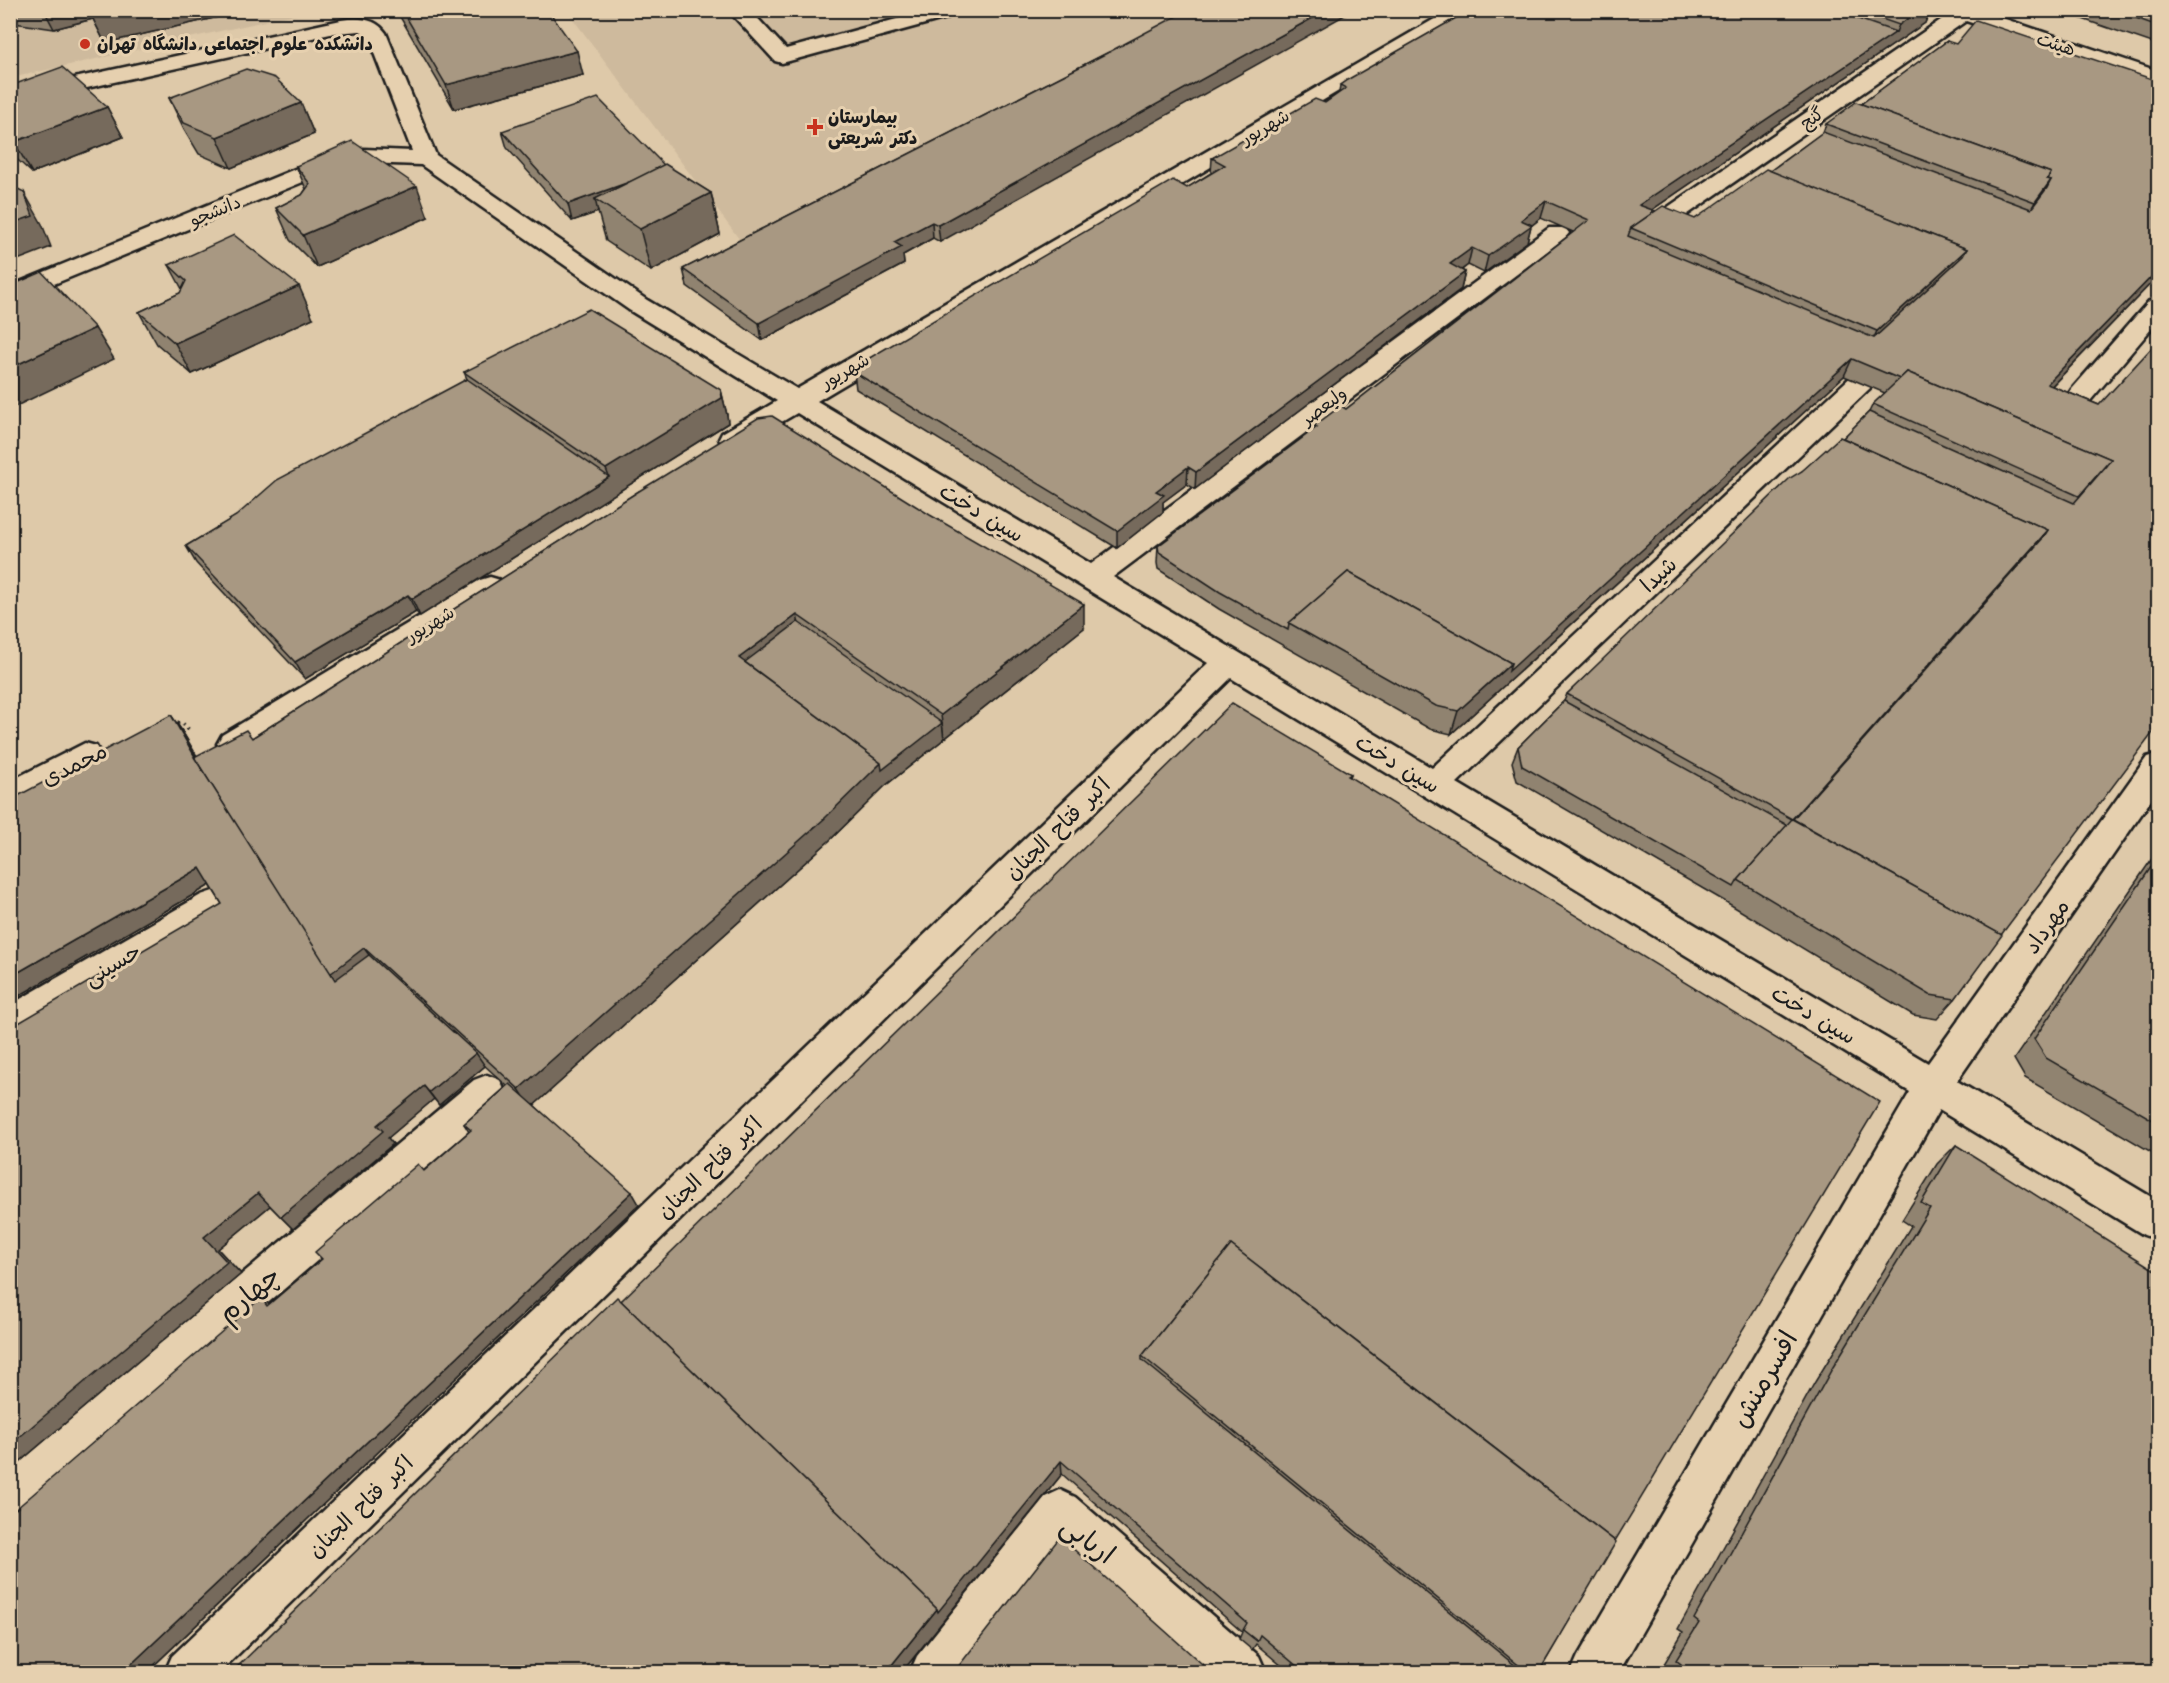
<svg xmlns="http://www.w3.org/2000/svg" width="2169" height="1683" viewBox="0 0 2169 1683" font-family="'Architects Daughter','Playpen Sans Arabic',sans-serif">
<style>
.built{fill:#ceba9d}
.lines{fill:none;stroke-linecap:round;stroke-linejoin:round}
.minor-casing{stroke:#1c1c1c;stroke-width:5}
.path{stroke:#1c1c1c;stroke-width:4;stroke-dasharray:1.5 4.5;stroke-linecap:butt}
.minor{fill:#e6d0af;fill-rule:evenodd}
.wall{fill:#908370;stroke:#1c1c1c;stroke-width:1.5}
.shaded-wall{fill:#766a5b;stroke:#1c1c1c;stroke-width:1.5}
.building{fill:#a89882;stroke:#1c1c1c;stroke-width:1.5}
.poi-dot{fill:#c8321e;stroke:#e6d0af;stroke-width:2}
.labels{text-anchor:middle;stroke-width:6;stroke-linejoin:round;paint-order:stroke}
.far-poi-label{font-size:18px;font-weight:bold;fill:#1c1c1c;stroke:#e6d0af;text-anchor:start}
.far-street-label{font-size:18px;fill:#1c1c1c;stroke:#e6d0af}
.street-label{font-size:22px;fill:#1c1c1c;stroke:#e6d0af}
.near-street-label{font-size:27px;fill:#1c1c1c;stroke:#e6d0af}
</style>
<rect width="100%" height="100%" fill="#dec9a9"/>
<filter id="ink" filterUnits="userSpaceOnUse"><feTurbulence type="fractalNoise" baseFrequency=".0167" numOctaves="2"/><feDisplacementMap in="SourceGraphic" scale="12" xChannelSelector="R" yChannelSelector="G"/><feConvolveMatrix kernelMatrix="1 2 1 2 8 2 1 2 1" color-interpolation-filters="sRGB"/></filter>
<g filter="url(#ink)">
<g class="built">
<polygon points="11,10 310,11 11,78"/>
<polygon points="567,11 1208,11 743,244"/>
</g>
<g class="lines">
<defs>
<g id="minor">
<polygon points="728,10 750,10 786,49 930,10 948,10 950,14 947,18 782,63 775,61"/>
<path d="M1450,10H1475L817,401L1091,564L1549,228H1565L1569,233L1565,238L1113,577L1432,768L1872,357L1881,355L1890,357L1894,363L1890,369L1457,783L1928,1063L2147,757L2158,754V790L1957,1081L2158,1201V1240L2144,1235L1939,1110L1619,1672H1571L1578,1656L1910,1092L1231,678L220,1672H165L172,1656L1208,663L797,413L742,445L732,448L722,445L719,439L722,433L777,401L629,310L421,165L363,163L342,166L10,302V286L329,155L363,149L412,151L367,35L360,31L335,33L10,105V92L341,20C358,17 376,18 386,33L436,155L647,300L797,389Z"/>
<polygon points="1943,10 1979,10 2158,71 2158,84 1966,21 1668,228 1652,228 1648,223 1652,218 1948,15"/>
<polygon points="2158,298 2158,321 2090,401 2081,403 2072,401 2068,395 2072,389 2149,301"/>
<polygon points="490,577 500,580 505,587 500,594 244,753 233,756 222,753 217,744 222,735 480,580"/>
<polygon points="85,743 96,746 101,755 96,764 10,809 10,781"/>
<polygon points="213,891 225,895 230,905 225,915 23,1035 10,1040 10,1005 201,895"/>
<polygon points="487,1075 500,1080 505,1092 500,1104 25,1511 10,1517 10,1468 474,1080"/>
<polygon points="1060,1490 1075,1497 1259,1656 1266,1672 1209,1672 1063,1543 961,1672 910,1672 917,1656 1045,1497"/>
</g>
</defs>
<use href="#minor" class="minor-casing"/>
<polyline class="path" points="172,724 181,722 190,731"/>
<use href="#minor" class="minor"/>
</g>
<g class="wall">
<polygon points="10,10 249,10 105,43 93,19 54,29 14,23 10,17"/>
<polygon points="396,10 548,10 583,75 454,109"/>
<polygon points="1470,10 1930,10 1925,23 1652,210 1695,219 1770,171 1823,132 1826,124 1861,104 1947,41 2158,276 2052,386 2099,405 2001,935 1955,999 1937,1019 1913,1015 1726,902 1517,781 1512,762 1518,747 1564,701 1567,694 1802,471 1843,438 1869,412 1873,404 1885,393 1844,376 1451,734 1430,729 1219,609 1158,569 1157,563 1158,546 1313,430 1314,426 1346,409 1573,232 1541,218 1531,226 1527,242 1484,273 1468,265 1462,270 1465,272 1461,289 1195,489 1187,484 1163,502 1163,512 1117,548 856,389 854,372 1187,188 1211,173 1212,158 1325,103 1339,93 1340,85"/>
<polygon points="2056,10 2158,10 2158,45"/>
<polygon points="1109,52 940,242 933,238 903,255 904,264 762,340 687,286 683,269"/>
<polygon points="10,86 107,107 123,137 32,173 10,153"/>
<polygon points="169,98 301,103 314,134 231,168 199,154 184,129"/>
<polygon points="502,131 664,165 711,193 720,234 651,271 606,241 598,212 572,221 507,148"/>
<polygon points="296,166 428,217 317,267 290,240 276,208 302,195 306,189"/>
<polygon points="169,265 313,318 192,374 157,344 139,312 180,293 182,289"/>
<polygon points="464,372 721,390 727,415 728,423 420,616 416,612 305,679 196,563 186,546 467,379"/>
<polygon points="639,491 1084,628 885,786 829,841 534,1105 639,1204 147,1672 10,1672 261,1298 269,1304 424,1171 469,1132 464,1124 507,1086 484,1065 485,1066 439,1105 434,1099 388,1138 393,1144 293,1229 270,1206 218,1249 241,1274 10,1470 222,904 210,885 10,1001 171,715 182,731 197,756 252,738"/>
<polygon points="1351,774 1350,778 1615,1541 1539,1672 1289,1672 1256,1644 1252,1650 1239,1639 1242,1632 1062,1474 902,1672 621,1301"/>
<polygon points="2158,850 2158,1156 2025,1078 2014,1059"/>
<polygon points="1956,1145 2158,1672 1665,1672 1661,1669 1683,1632 1678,1629 1815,1382 1911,1226 1902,1220 1937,1164"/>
</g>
<g class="shaded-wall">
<polygon points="44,10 249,10 105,43 93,19 54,29"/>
<polygon points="1327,10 1354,10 940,242 938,225"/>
<polygon points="1919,10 1930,10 1925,23 1634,222 1639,205 1896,32 1899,25"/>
<polygon points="577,51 583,75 454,109 446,85"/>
<polygon points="301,103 314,134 231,168 217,137"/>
<polygon points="107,107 123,137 32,173 14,142"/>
<polygon points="667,168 595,199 598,212 572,221 568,204"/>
<polygon points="2051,180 2038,205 2022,226 2035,202"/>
<polygon points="417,186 428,217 317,267 303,235"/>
<polygon points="24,192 42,224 51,247 10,263 10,224"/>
<polygon points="711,193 720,234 651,271 640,229"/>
<polygon points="1546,201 1541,218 1531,226 1527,242 1484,273 1488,256 1521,220"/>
<polygon points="932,222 933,238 903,255 904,264 762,340 759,323 894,242"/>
<polygon points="1472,248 1468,265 1446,281 1450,264"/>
<polygon points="1967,249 1955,273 1866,355 1877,331"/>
<polygon points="2158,270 2158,276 2037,401 2047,384"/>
<polygon points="1465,272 1461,289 1195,489 1196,472"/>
<polygon points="299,286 313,318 192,374 175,343"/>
<polygon points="95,328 114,359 10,409 10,368"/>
<polygon points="1852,359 1844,376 1451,734 1458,711"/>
<polygon points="721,390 727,415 728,423 420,616 412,599 609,477 606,469"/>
<polygon points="1188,467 1187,484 1163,502 1163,512 1117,548 1117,531 1156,491"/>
<polygon points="2048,530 2032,555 1791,827 1792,819"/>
<polygon points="408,595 416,612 305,679 295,662"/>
<polygon points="1084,604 1084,628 944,739 941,715"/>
<polygon points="797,615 802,638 754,675 739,658"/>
<polygon points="171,715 182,731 210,780 364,948 379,969 346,994 330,974 199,764"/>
<polygon points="942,723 944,739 885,786 829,841 531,1108 519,1089 881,763"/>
<polygon points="200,868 212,884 10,1001 10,977"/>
<polygon points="476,1053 485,1066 439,1105 429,1092"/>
<polygon points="424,1086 434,1099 388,1138 393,1144 293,1229 281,1217 377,1125"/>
<polygon points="632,1192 639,1204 147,1672 123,1672"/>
<polygon points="258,1193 271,1205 218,1249 241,1274 10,1470 10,1445 204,1237"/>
<polygon points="1061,1461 1062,1474 902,1672 886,1672 937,1609"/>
</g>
<g class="building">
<polygon points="402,10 548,10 577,51 446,85"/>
<polygon points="1188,10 1327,10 938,225 932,222 894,242 902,247 759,323 683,269 1109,52"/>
<polygon points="1470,10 1832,10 1896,32 1639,205 1655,211 1631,228 1628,236 1874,338 1963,256 1967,249 1770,171 1823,132 2031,209 2047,188 2051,180 2048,180 2051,173 1861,104 1947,41 1956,44 1976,20 2158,81 2158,270 2047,384 2099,405 2158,341 2158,726 2001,935 1793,819 2043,538 2048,530 1843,438 1869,412 2074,503 2106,466 2111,459 1907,372 1900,379 1852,359 1509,671 1511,663 1348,572 1289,623 1288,630 1220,592 1159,552 1158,546 1317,427 1314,426 1341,406 1346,409 1589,220 1546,201 1521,220 1532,225 1488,256 1472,248 1450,264 1465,272 1196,472 1188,467 1156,491 1164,495 1117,531 854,372 854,367 1173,180 1187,188 1225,165 1212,158 1315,99 1325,103 1346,88 1340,85 1347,80"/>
<polygon points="1856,10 1919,10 1899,25"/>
<polygon points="2113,10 2158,10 2158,26"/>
<polygon points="62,67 107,107 14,142 10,139 10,86"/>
<polygon points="246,69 275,78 301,103 217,137 184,123 169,98"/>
<polygon points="598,98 664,165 632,181 568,204 502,131"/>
<polygon points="1856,102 2051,173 2047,179 2051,180 2035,202 1826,124"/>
<polygon points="352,141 417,186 303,235 276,208 302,195 310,184 296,166"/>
<polygon points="665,164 711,193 640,229 595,199"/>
<polygon points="1766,169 1967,249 1877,331 1631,228 1663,206 1695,219"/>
<polygon points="10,185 24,192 33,216 10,224"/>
<polygon points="234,235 299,286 175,343 139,312 180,293 186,281 169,265"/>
<polygon points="42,272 95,328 10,368 10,286"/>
<polygon points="589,309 721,390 722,398 606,469 464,372"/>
<polygon points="1907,372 2111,459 2079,496 1873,404"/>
<polygon points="467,379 609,477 412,599 408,595 295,662 186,546 236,516 277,480"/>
<polygon points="772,416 930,515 1084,604 941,715 797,615 739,658 881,763 824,819 519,1089 364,948 330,974 194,757 246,730 252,738 639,491 758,418"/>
<polygon points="1840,437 2048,530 1792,819 2002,935 1955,999 1930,995 1738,880 1792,819 1567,694 1790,478 1802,471"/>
<polygon points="1348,572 1511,663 1458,711 1436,706 1289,623"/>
<polygon points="798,622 942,723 882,770 881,763 745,662"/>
<polygon points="1564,701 1787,825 1738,880 1734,887 1522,766 1518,747"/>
<polygon points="1232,703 1351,774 1348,776 1880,1102 1615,1541 1231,1245 1142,1356 1142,1360 1523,1672 1304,1672 1260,1635 1257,1641 1243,1630 1247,1623 1061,1461 938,1612 937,1609 621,1301"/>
<polygon points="171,715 195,757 194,757 335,980 369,955 476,1053 429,1092 424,1086 377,1125 383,1131 281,1217 258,1193 204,1237 227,1262 10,1445 10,1028 222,904 200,868 10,977 10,800"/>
<polygon points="2158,857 2158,1123 2046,1058 2034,1039"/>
<polygon points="510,1084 632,1192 123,1672 10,1672 10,1514 261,1298 267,1306 322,1259 315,1252 418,1164 424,1171 471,1130 464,1124"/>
<polygon points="1956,1145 2158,1272 2158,1672 1676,1672 1681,1664 1676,1660 1699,1623 1694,1619 1833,1367 1930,1208 1921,1203"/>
<polygon points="1231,1245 1616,1542 1539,1672 1527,1672 1142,1356"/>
<polygon points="617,1297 937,1609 886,1672 232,1672"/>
<polygon points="1060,1537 1211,1672 954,1672"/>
</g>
</g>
<g class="poi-dot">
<circle cx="85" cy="44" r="6"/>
<path d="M812 118h6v6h6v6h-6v6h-6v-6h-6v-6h6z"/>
</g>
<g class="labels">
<g class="far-poi-label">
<text x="97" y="50">دانشکده علوم اجتماعی دانشگاه تهران</text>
<text x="828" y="123">بیمارستان<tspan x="828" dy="21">دکتر شریعتی</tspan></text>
</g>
<g class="far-street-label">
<text transform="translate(2056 44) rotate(18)" y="6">هیئت</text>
<text transform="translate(1812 118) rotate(-35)" y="6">گنج</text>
<text transform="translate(1265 127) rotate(-30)" y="6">شهریور</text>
<text transform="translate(215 211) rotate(-22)" y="6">دانشجو</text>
<text transform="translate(845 371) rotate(-30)" y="6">شهریور</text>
<text transform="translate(1324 406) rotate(-37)" y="6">ولیعصر</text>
<text transform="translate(430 624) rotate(-31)" y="6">شهریور</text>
</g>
<g class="street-label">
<text transform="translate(982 512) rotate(31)" y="8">سین دخت</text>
<text transform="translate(1658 574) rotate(-43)" y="8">شیدا</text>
<text transform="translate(1398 763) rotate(31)" y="8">سین دخت</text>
<text transform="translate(74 764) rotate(-26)" y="8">محمدی</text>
<text transform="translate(1057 828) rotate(-44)" y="8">اکبر فتاح الجنان</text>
<text transform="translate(2046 926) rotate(-55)" y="8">مهرداد</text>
<text transform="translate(112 964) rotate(-31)" y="8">حسینی</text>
<text transform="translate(1814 1014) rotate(31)" y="8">سین دخت</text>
<text transform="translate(709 1167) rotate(-44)" y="8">اکبر فتاح الجنان</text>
<text transform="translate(360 1506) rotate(-44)" y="8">اکبر فتاح الجنان</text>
</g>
<g class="near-street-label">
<text transform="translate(249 1294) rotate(-40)" y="9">چهارم</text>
<text transform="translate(1764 1379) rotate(-60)" y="9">افسرمنش</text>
<text transform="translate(1088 1540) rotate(37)" y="9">اربابی</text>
</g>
</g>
<rect width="2169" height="1683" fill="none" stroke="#e6d0af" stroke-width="36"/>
<rect x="18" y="18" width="2133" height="1647" fill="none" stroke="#1c1c1c" stroke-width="2" filter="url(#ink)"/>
</svg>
